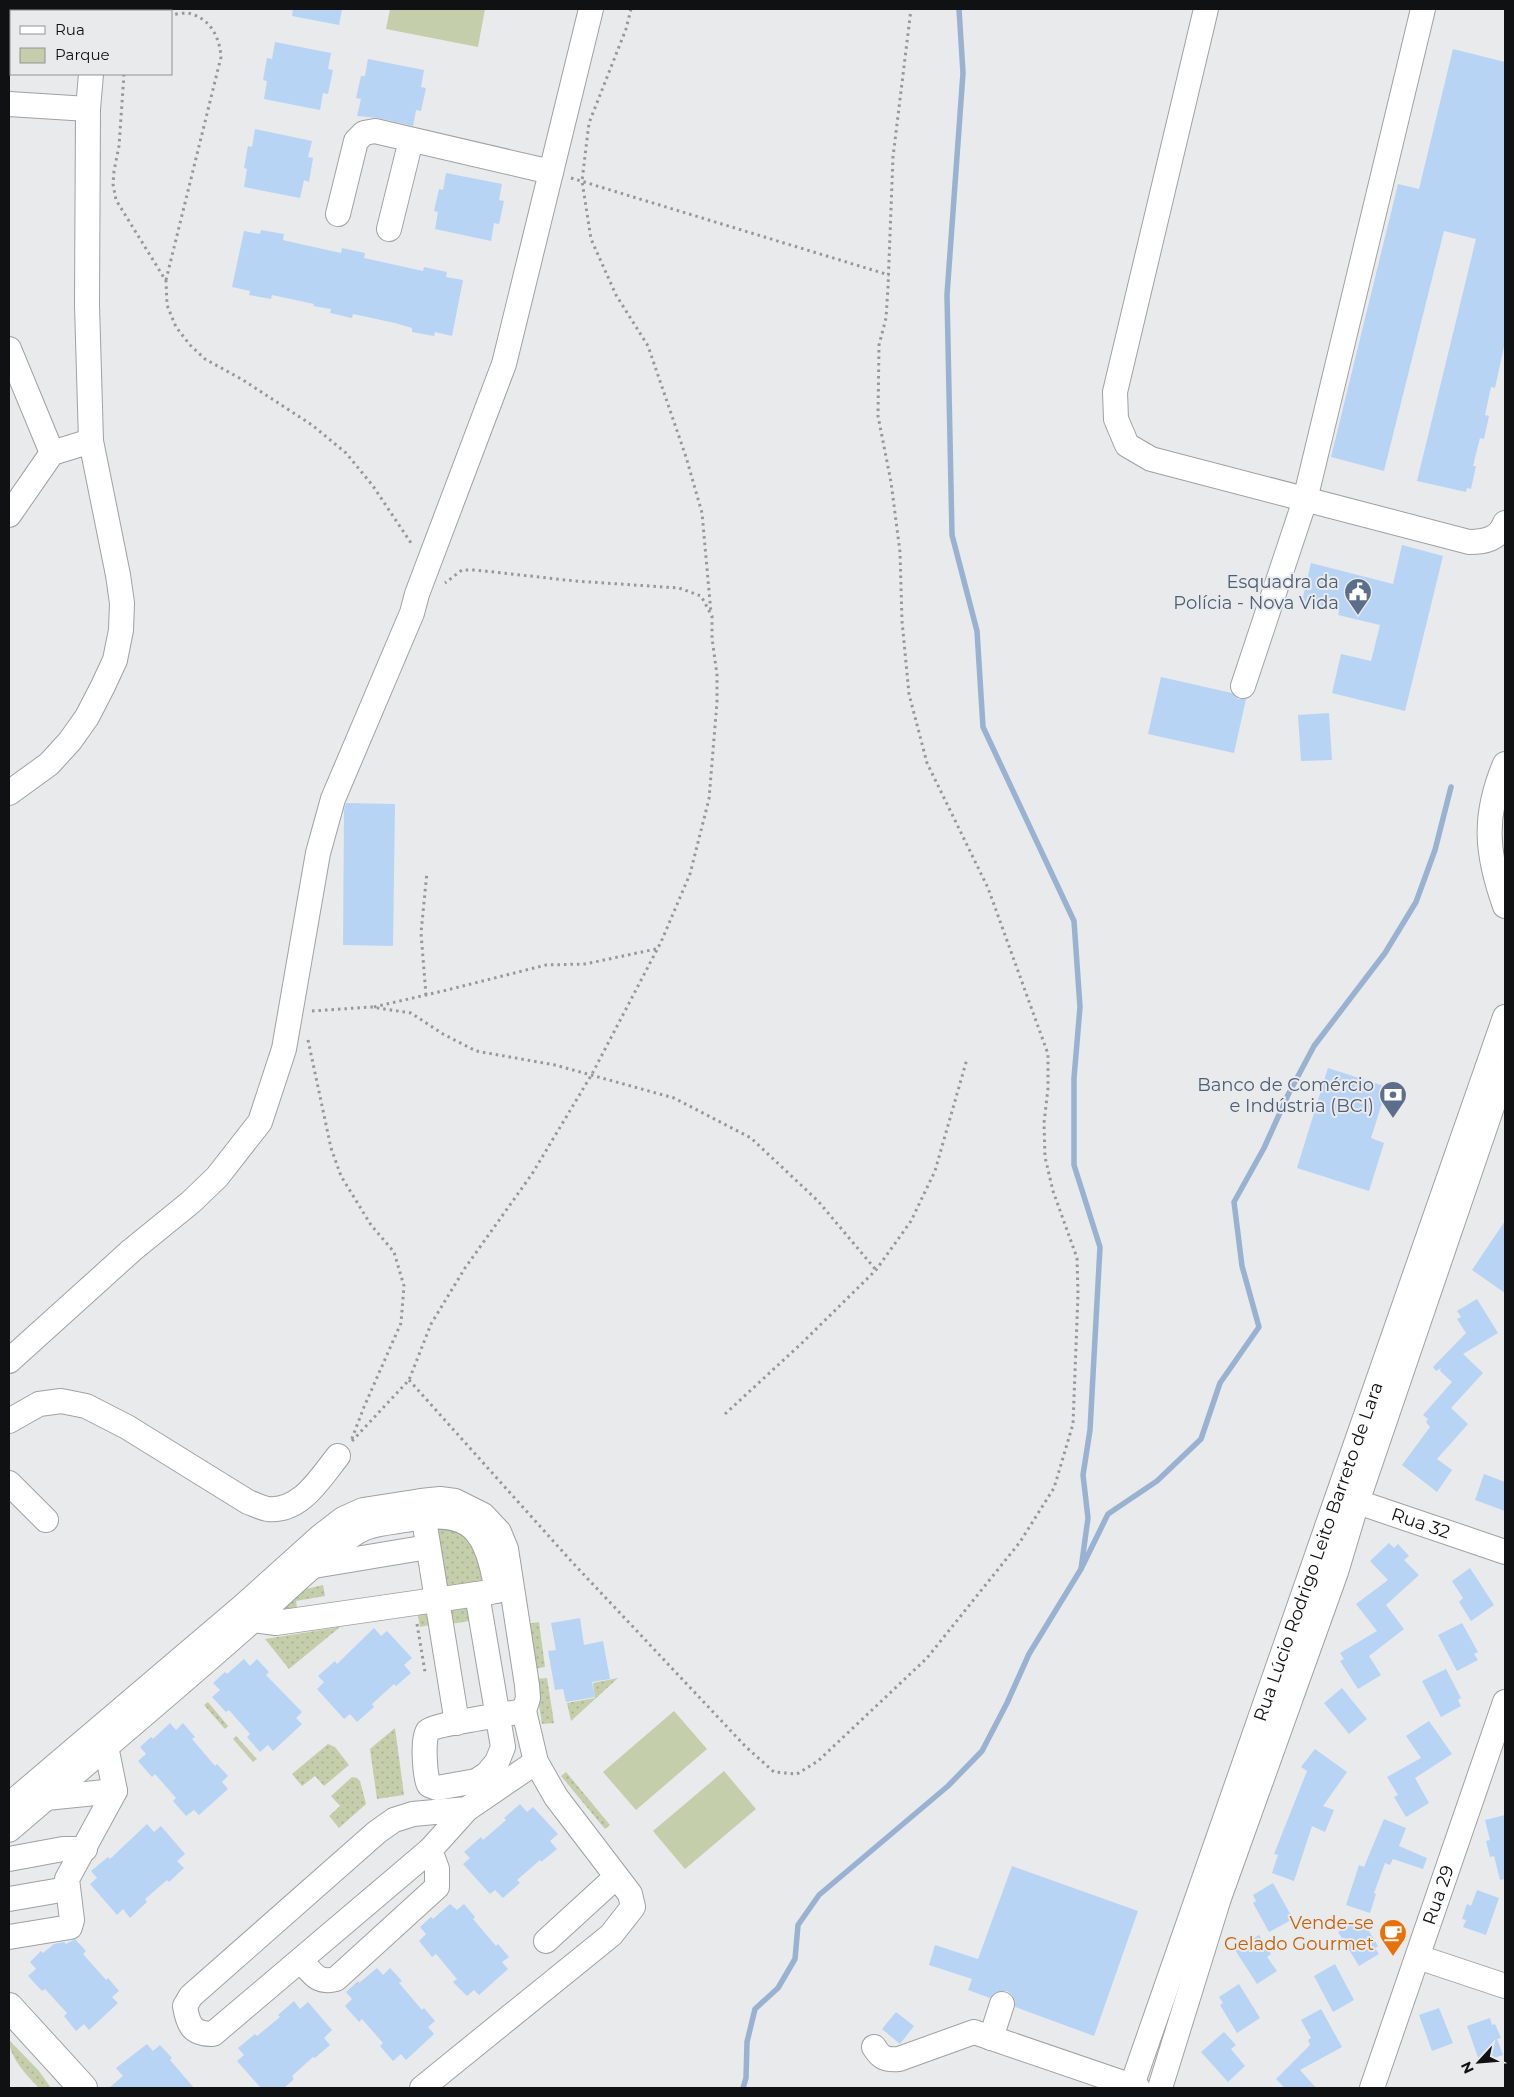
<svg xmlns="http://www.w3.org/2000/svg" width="1514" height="2097" viewBox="0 0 1514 2097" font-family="Montserrat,sans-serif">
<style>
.grass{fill:url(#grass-dots)}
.park{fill:#c5ceaa}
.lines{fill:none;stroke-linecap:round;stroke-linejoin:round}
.stream{stroke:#9ab2d2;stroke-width:5.5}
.building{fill:#b8d4f4}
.minor-casing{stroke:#9fa1a2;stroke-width:26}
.highway-casing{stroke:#9fa1a2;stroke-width:30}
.path{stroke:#96989a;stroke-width:3;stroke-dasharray:2.5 4;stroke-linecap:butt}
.minor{stroke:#fff;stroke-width:24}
.highway{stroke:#fff;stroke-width:28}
.labels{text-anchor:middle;stroke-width:4;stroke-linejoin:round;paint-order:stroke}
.service-label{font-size:18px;fill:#4e5e75;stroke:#e8eaec;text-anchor:end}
.street-label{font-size:18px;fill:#101112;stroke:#e8eaec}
.food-label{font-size:18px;fill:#c56008;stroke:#e8eaec;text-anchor:end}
</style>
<defs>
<pattern id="grass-dots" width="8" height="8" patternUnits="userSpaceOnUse" patternTransform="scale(1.25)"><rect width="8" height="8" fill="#c5ceaa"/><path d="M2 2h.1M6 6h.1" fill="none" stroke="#a8b091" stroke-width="1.8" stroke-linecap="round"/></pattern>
</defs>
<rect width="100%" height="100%" fill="#e8eaec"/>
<g class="grass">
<polygon points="436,1529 456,1529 476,1546 487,1587 445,1592"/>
<polygon points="323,1585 325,1596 296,1601 298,1614 274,1617 306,1589"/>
<polygon points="407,1597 429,1618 430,1625 420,1627 417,1610"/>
<polygon points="467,1604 470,1621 450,1624 447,1607"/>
<polygon points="539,1622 545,1667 534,1669 527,1624"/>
<polygon points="340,1627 289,1669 265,1639"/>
<polygon points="547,1678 554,1723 542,1724 535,1679"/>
<polygon points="618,1678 571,1721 567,1703 595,1698 593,1683"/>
<polygon points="208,1702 228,1726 225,1729 204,1705"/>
<polygon points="395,1728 404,1795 377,1799 370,1749"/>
<polygon points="236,1736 257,1759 253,1762 233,1739"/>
<polygon points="328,1744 335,1747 349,1765 324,1786 315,1776 302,1786 292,1774"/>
<polygon points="566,1772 610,1825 605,1829 561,1776"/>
<polygon points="352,1777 357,1778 360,1781 366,1804 339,1828 329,1816 340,1806 331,1796"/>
<path d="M9,2040L39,2071L51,2088H39C28,2077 9,2057 9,2040Z"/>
</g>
<g class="park">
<polygon points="390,9 485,9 478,47 386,29"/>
<polygon points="674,1711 707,1749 636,1810 603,1772"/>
<polygon points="724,1771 756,1809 685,1869 653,1831"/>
</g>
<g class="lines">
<g class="stream">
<polyline points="959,9 963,73 947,295 952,535 977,631 983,727 1074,921 1080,1007 1074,1078 1074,1165 1100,1247 1090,1430 1083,1475 1088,1518 1081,1569"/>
<polyline points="743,2088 746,2078 747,2042 755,2009 778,1988 795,1959 798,1925 819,1895 948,1786 982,1751 1007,1703 1029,1654 1081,1569 1108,1514 1157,1481 1201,1439 1220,1383 1259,1327 1242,1266 1234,1202 1264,1148 1288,1095 1314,1046 1385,953 1416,902 1435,850 1451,787"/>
</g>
</g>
<g class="building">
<polygon points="293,9 342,9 339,25 292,16"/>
<polygon points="275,42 331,53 328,69 333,70 328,94 323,93 320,110 264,99 267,81 263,80 267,58 272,59"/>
<polygon points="1453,49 1505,62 1505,342 1495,388 1491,387 1485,415 1489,416 1484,439 1480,438 1473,466 1476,466 1471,489 1467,488 1466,492 1417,481 1476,239 1444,231 1384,471 1331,457 1398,184 1419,189"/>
<polygon points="368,59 424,70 421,87 426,88 421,111 416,110 413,126 378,118 357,116 361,99 356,98 361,76 365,76"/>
<polygon points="255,129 312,141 308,157 313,158 309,182 304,180 300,198 244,187 247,169 244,168 248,146 252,147"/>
<polygon points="446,173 502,184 499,200 504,201 499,224 494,223 491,241 435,229 438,212 434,211 439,189 443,190"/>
<polygon points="261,230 284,234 283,240 300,244 341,253 342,248 365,253 364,258 423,271 424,267 447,272 446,277 463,280 452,336 435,332 434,336 412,332 412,328 395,323 353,314 352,318 330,313 331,309 313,306 314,304 272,295 271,299 249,295 250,291 232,287 244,231 260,234"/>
<polygon points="1402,545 1443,556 1405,711 1332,693 1341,654 1371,661 1380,625 1338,615 1339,611 1302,601 1311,563 1393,584"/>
<polygon points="1161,677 1232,693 1238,699 1246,699 1234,753 1148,734"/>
<polygon points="1329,713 1332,760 1301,761 1298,715"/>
<polygon points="346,803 395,804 393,946 343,945 344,810"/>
<polygon points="1328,1068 1387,1087 1371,1138 1384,1143 1369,1191 1297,1168"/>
<polygon points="1505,1221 1505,1293 1472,1270"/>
<polygon points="1477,1299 1498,1333 1463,1354 1483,1373 1451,1408 1468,1424 1437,1459 1452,1470 1437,1492 1402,1465 1430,1427 1426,1422 1428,1419 1423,1415 1452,1382 1440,1371 1441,1368 1436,1371 1433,1367 1466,1333 1457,1319 1461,1317 1457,1311"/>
<polygon points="1484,1474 1505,1482 1505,1511 1475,1500"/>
<polygon points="1389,1543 1394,1548 1398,1544 1409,1556 1404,1560 1419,1575 1386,1605 1404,1629 1369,1656 1381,1675 1358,1689 1340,1661 1344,1659 1340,1653 1377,1631 1356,1604 1388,1580 1370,1561"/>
<polygon points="1470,1568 1494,1605 1471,1621 1459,1602 1463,1598 1452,1581"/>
<polygon points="580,1618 584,1645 603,1641 610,1679 592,1682 595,1697 566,1702 563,1689 555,1690 548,1651 556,1650 551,1623"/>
<polygon points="1462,1623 1478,1652 1474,1654 1478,1660 1457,1671 1438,1635"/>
<polygon points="374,1628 381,1636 387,1631 412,1658 404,1665 411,1673 396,1686 394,1684 372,1704 374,1707 357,1722 350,1714 344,1719 317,1689 324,1682 318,1676 335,1661 337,1664"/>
<polygon points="244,1659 250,1666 257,1659 269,1672 266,1675 302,1712 296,1718 302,1724 273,1751 268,1745 260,1752 247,1737 250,1734 229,1710 226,1712 212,1697 220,1690 213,1683 225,1672 227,1674"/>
<polygon points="1446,1669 1461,1698 1458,1700 1461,1706 1441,1717 1422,1681"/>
<polygon points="1342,1688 1367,1719 1349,1734 1324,1703"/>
<polygon points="1429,1721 1452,1754 1415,1778 1429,1803 1406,1817 1394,1797 1398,1795 1387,1777 1421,1758 1406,1736"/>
<polygon points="170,1723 176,1730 183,1723 195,1737 192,1739 215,1766 217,1764 228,1776 222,1782 228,1789 199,1815 194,1810 186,1816 173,1801 176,1798 155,1774 152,1777 138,1761 146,1754 140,1747 151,1737 153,1739"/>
<polygon points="1315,1749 1347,1772 1323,1806 1334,1810 1325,1832 1312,1826 1294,1881 1272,1873 1278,1855 1274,1854 1307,1771 1301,1767"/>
<polygon points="520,1804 527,1812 533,1807 558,1834 550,1841 557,1849 541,1862 540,1860 517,1880 520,1883 503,1898 495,1890 490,1894 463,1864 470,1858 464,1852 481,1837 483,1840 506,1820 504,1818"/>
<polygon points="1505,1815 1505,1879 1500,1880 1494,1856 1490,1857 1486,1841 1490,1840 1485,1820"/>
<polygon points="1384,1819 1406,1828 1399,1846 1427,1858 1423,1869 1393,1859 1390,1865 1385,1863 1374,1893 1376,1894 1370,1913 1346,1905 1359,1865 1364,1867"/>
<polygon points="147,1824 154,1832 161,1826 185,1854 177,1861 184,1868 169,1882 167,1880 145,1899 147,1902 130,1918 123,1909 117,1915 90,1884 97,1878 91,1871 108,1857 110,1859"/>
<polygon points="1012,1866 1138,1911 1094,2036 1015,2007 1015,2001 1012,1995 1007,1991 999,1991 990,1998 968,1990 972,1979 929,1965 935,1945 978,1959"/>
<polygon points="1273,1883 1293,1919 1269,1932 1253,1903 1256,1901 1253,1895"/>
<polygon points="1477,1890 1499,1898 1486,1935 1463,1927 1466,1920 1462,1919 1467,1904 1471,1906"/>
<polygon points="450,1904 457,1910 464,1904 475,1917 473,1919 496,1946 498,1944 509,1957 502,1962 508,1969 479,1995 474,1990 467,1996 453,1982 457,1979 436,1954 432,1957 419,1941 426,1934 420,1927 431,1917 433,1919"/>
<polygon points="1361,1918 1378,1946 1375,1948 1379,1954 1359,1966 1338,1932"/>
<polygon points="1259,1935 1271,1954 1267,1957 1277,1971 1257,1984 1235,1950"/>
<polygon points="75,1939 86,1951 83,1954 106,1980 108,1978 119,1991 112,1997 118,2003 89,2030 84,2024 76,2031 64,2016 67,2013 45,1989 42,1991 28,1976 36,1969 30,1962 41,1951 43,1953 54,1944 64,1942 66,1944"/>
<polygon points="1335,1964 1354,2000 1333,2012 1314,1976"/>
<polygon points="377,1968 383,1975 390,1968 402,1981 399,1983 422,2010 424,2008 435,2021 428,2027 434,2034 406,2060 401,2054 393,2061 380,2046 383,2043 362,2019 359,2022 345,2006 352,1999 346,1992 358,1981 359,1983"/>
<polygon points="1239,1984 1260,2018 1237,2033 1220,2005 1223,2003 1219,1997"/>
<polygon points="294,2001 300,2009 308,2002 332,2030 324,2038 330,2045 315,2058 313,2057 292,2076 294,2079 284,2088 261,2088 237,2061 244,2055 238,2048 255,2034 257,2036 280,2017 278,2015"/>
<polygon points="1439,2008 1453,2043 1432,2051 1419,2015"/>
<polygon points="1321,2009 1342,2047 1300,2070 1316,2088 1285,2088 1276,2079 1310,2045 1308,2040 1311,2038 1301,2020"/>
<polygon points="896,2012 914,2026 900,2044 882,2029"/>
<polygon points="1490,2018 1492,2025 1495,2024 1501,2038 1497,2039 1503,2055 1480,2063 1467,2026"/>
<polygon points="1224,2032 1236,2045 1231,2049 1245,2066 1228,2082 1201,2052"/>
<polygon points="147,2044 153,2051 160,2045 172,2058 170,2060 194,2088 109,2088 123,2076 116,2068"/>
</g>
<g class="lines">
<defs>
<g id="minor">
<path d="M1206,9L1115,392L1116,419L1127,445L1151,459L1469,542C1485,542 1499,539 1505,523"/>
<polyline points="95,11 96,9"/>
<polyline points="9,104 88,109"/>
<polyline points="338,214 356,141 364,133 375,131 551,172"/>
<polyline points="389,229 411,140"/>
<polyline points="9,349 52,453"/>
<polyline points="9,515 52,453 91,441"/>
<polyline points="1243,686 1305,500 1423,9"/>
<path d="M1505,764C1483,816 1486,853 1505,906"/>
<polyline points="9,793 49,764 70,741 87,717 103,686 115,660 121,630 122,603 118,575 91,441 87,305 88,109 91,74"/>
<polyline points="9,1361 132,1250 191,1202 217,1177 260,1122 284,1049 318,853 333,799 412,613 417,594 504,364 591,9"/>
<path d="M9,1421L39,1404L61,1401L86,1406L127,1427L248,1502C254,1504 261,1508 268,1509C301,1512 320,1478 338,1456"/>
<polyline points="9,1483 46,1520"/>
<path id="s1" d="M1343,1497L1505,1552"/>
<polyline points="421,1501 457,1723"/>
<polyline points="314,1566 428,1547"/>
<path d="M477,1594L503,1747L497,1762L487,1774L476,1781L437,1788L429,1785C425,1777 422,1738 428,1731C435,1724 509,1714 524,1711"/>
<polyline points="246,1611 253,1620 276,1623 491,1592"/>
<polyline points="46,1798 115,1791"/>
<polyline points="9,1805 242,1607 321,1536 343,1519 363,1510 421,1501 440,1499 455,1501 483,1515 499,1532 506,1549 527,1685 528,1698 524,1711 536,1762 556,1797 630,1894 633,1907 611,1935 422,2088"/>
<path d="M467,1809L413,1814L394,1820L377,1832L191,1996L185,2006C188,2025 192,2034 213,2034L430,1850L467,1809L536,1762"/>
<path d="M9,1830C90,1760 172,1692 252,1621C281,1596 307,1569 337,1546C346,1539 355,1532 365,1528C378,1523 393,1522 406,1520C473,1507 486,1530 497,1591"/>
<polyline points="9,1859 63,1849 85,1849"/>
<polyline points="9,1899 67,1889"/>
<polyline points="9,1937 70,1927 72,1920 67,1879 115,1791 106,1746 98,1736"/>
<polyline points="546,1941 616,1877"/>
<polyline points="1418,1957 1505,1986"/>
<path d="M301,1960C312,1973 317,1984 336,1979L437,1887V1869L430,1850"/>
<polyline points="991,2038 1002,2004"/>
<path d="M874,2047C881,2058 885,2060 899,2059L974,2032L1138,2088"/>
<path id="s2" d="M1131,2088L1505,1017"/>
<polyline points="1160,2088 1219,1898 1336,1572 1357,1502 1505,1069"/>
<path id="s3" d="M1372,2088L1505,1702"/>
</g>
<polyline id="highway" points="9,2007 83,2088"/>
</defs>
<use href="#minor" class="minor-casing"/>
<use href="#highway" class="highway-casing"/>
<g class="path">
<polyline points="631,9 626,29 589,123 582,181 591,239 616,295 648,346 686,457 702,513 711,613"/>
<polyline points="129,11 129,9"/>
<polyline points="124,74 119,146 114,171 113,184 116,200 166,281 167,305 176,327 190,345 205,359 243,380 312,425 346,453 373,486 413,546"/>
<polyline points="571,178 889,275"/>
<path d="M166,280L221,57C220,39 211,19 191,14C186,12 177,14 171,15"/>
<polyline points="426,995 421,933 427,872"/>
<polyline points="374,1007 443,991 546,965 585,964 656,949"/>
<polyline points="312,1011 371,1007 411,1013 443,1034 476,1051 555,1065 674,1098 751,1138 818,1201 876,1270"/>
<polyline points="308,1040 331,1148 341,1176 371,1225 394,1252 404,1286 401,1323 364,1407 351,1441"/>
<polyline points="409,1380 572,1562 746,1747 774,1772 797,1774 818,1761 927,1658 1020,1542 1054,1488 1073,1424 1078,1294 1077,1258 1053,1191 1045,1157 1044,1123 1048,1088 1048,1054 988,888 927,763 909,694 902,621 900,552 891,482 878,416 879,345 886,318 888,287 893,157 911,9"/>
<polyline points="725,1414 803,1342 876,1270 911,1221 935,1171 967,1059"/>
<polyline points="352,1441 409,1380 431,1324 465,1268 532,1174 592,1074 661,942 690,874 709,799 717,702 717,675 712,638 712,616 701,596 679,588 575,581 475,570 462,570 445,583"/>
<polyline points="417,1624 425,1672"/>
</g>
<use href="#minor" class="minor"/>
<use href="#highway" class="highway"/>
</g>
<defs>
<symbol id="civic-pin" viewBox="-11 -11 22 30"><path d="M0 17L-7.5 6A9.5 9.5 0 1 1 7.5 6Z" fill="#5c6f8a" stroke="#e8eaec"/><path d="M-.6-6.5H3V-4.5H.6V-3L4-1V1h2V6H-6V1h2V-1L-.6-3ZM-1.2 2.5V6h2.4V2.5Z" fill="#fff"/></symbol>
<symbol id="bank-pin" viewBox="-11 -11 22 30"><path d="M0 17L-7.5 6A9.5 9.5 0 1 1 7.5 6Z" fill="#5c6f8a" stroke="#e8eaec"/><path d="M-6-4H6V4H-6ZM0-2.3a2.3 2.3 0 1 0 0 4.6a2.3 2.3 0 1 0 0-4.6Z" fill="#fff"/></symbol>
<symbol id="cafe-pin" viewBox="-11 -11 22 30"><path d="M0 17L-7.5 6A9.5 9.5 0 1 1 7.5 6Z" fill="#e8710a" stroke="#e8eaec"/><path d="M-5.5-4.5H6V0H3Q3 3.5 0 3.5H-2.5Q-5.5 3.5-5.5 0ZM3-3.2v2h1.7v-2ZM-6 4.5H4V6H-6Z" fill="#fff"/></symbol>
</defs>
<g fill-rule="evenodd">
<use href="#civic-pin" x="1342" y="576" width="32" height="43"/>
<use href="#bank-pin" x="1377" y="1079" width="32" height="43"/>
<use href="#cafe-pin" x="1377" y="1917" width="32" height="43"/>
</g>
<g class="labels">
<g class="service-label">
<text x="1339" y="588">Esquadra da<tspan x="1339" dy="21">Polícia - Nova Vida</tspan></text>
<text x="1374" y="1091">Banco de Comércio<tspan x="1374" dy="21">e Indústria (BCI)</tspan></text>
</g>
<g class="street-label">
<text dy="6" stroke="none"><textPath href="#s1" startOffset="82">Rua 32</textPath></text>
<text dy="6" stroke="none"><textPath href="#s2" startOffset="568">Rua Lúcio Rodrigo Leito Barreto de Lara</textPath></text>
<text dy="6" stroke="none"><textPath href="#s3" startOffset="204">Rua 29</textPath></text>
</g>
<g class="food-label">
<text x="1374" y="1929">Vende-se<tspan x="1374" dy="21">Gelado Gourmet</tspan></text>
</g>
</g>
<rect width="1514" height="2097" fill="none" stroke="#101112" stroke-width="20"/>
<rect x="10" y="10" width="162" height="65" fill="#e8eaec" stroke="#929395"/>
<rect x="20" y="26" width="25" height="8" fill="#ffffff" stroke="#929395"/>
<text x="55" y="35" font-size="15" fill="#101112">Rua</text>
<rect x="20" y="48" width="25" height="15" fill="#c5ceaa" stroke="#929395"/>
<text x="55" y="60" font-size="15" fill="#101112">Parque</text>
<g transform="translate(1479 2062) rotate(244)" stroke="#e8eaec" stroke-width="4" paint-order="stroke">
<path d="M0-4L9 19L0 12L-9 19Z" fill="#101112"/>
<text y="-8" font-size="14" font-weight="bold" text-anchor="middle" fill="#101112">N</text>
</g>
</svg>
